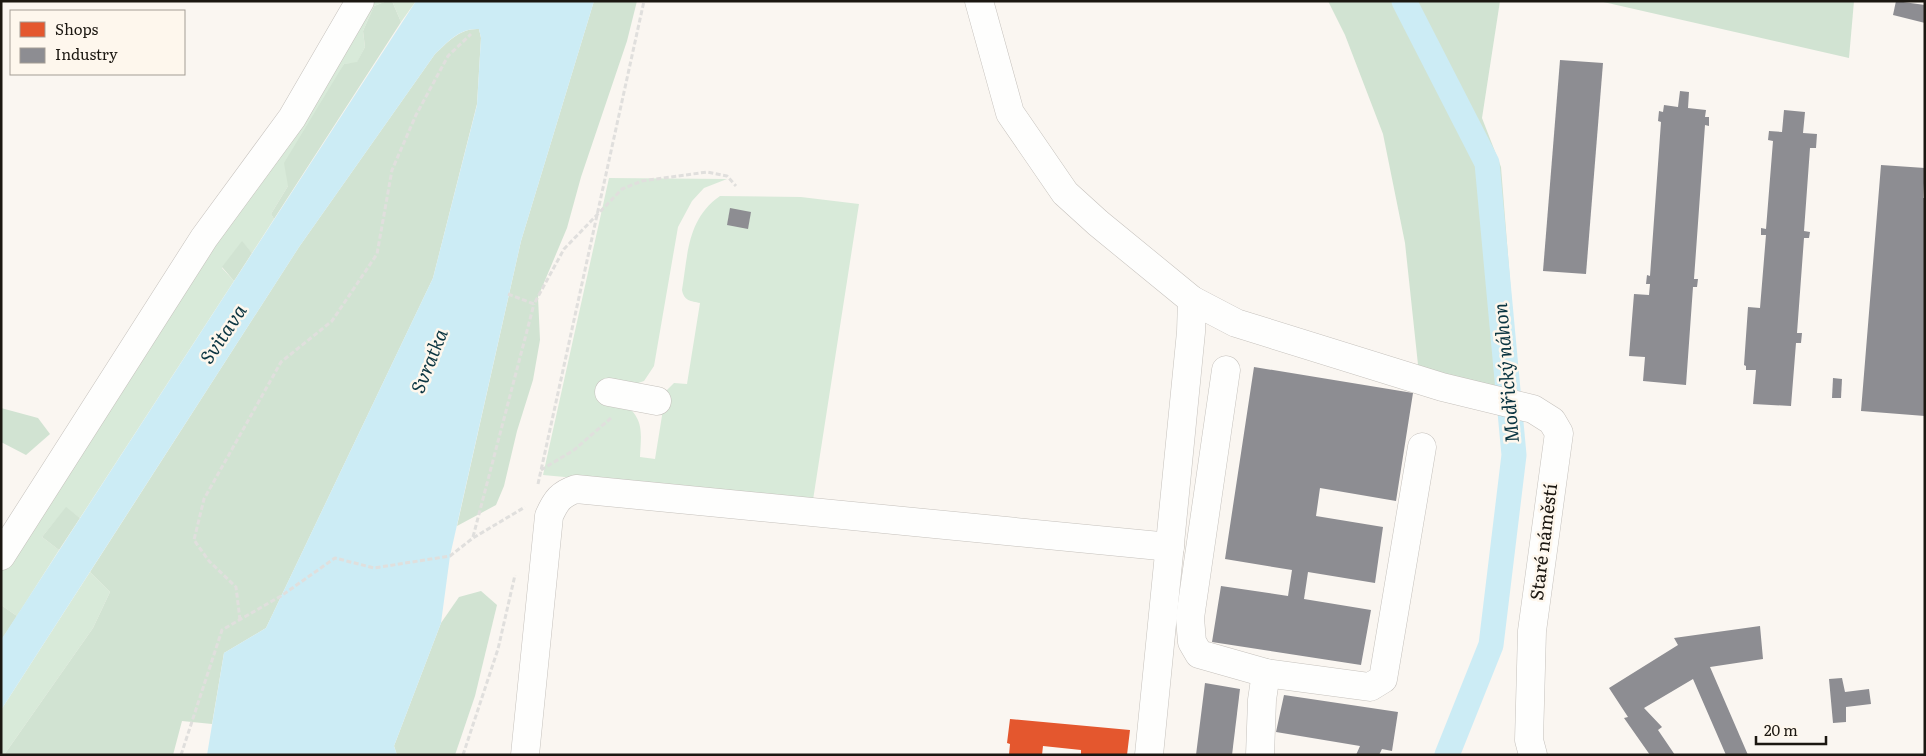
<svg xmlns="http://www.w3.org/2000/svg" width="1926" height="756" viewBox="0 0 1926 756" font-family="Literata,serif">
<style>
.green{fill:#d8ead9}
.forest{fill:#d1e3d2}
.water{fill:#ccecf5}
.shops{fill:#e4572e}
.industry{fill:#8d8d92}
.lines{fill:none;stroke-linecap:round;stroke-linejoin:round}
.canal{stroke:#ccecf5;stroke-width:25}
.minor-casing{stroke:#c5c1bc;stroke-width:29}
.path{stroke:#e0dfdd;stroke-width:3;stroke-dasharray:5 2.5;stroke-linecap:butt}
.minor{stroke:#fefefd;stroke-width:28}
.labels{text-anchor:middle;stroke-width:5;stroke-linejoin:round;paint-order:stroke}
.street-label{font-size:18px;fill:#1b1711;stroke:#fef7ed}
.water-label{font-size:19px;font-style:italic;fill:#0b3541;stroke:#fef7ed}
</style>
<rect width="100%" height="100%" fill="#faf6f1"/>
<g class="green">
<polygon points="367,1 387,1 374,6 363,31 365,47 357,63 344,64 288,186 271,214 274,219 252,253 242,242 222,268 234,281 80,518 66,508 42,537 59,550 17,616 1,605 1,571"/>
<polygon points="392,1 416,1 401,22"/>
<path d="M609,178L727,179L704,188L692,201L678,227L654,366L644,381L624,388L623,403C645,419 641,433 640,457L655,459L666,391L674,383L687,384L700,303C691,301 684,301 682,290C688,254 687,219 720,196L801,197L859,204L813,500L543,475Z"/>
<polygon points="90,572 110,592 93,628 4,755 1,755 1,710"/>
</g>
<g class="forest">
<polygon points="387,1 392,1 401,22 274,219 271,214 288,186 284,163 344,64 357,62 365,47 363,31 374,6"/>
<polygon points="594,1 637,1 627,41 581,177 567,228 538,297 540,340 533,380 517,431 504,486 496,505 457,526 521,241"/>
<polygon points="1328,1 1500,1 1482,118 1501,167 1519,394 1419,374 1405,243 1383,134 1345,35"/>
<polygon points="1599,1 1854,1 1849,58"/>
<path d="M479,29L481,38L477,104L433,278L266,628L224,653L212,724L182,721L173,755H4L93,628L110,592L90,572L299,247L435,54C448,42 460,28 479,29Z"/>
<polygon points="242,241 252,253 234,281 222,267"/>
<polygon points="1,408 38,418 50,434 26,455 1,442"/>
<polygon points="66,507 80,518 59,550 42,537"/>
<polygon points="481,591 497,605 475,696 455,755 397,755 394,746 441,623 459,597"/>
<polygon points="1,605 17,616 2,639 1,639"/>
</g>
<path class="water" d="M416,1H594L521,241L450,556L441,623L394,746L397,755H207L224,653L266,628L433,278L477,105L481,38L479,29C459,28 448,42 435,54L299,247L1,710V640Z"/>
<polygon class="shops" points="1010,719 1130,730 1127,755 1081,755 1081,750 1043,746 1042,755 1009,755 1010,744 1007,743"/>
<g class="industry">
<polygon points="1896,1 1925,5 1925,23 1893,15"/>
<polygon points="1560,60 1603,63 1586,274 1543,271"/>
<polygon points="1680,91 1689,92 1688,108 1706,110 1705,117 1709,117 1709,126 1705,125 1694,279 1698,279 1697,287 1693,287 1686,385 1643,381 1645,357 1629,356 1634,294 1649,295 1650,284 1646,284 1647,275 1650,276 1661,122 1658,121 1659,111 1663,112 1664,105 1678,107"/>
<polygon points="1784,110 1805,112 1803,133 1817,134 1816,148 1810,148 1804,231 1810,232 1809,238 1804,238 1797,333 1802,333 1801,343 1796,343 1791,406 1753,404 1756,370 1746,370 1746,366 1744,365 1748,307 1760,308 1766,235 1761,235 1761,228 1766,229 1773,141 1768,140 1769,131 1782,132"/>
<polygon points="1881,165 1925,168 1923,198 1925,198 1925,416 1861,411"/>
<polygon points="730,208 751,212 748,229 727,225"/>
<polygon points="1254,367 1413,393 1396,501 1320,488 1316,516 1383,527 1375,583 1308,572 1304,599 1371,610 1361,665 1212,642 1221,586 1288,596 1292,570 1225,559"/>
<polygon points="1833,378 1842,379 1841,398 1832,398"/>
<polygon points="1760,626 1763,659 1710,667 1748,755 1726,755 1693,679 1644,708 1662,727 1658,730 1675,755 1650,755 1624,718 1628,717 1609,688 1678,645 1674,638"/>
<polygon points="1842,678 1845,692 1869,689 1871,704 1846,707 1846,722 1833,723 1829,679"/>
<polygon points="1205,683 1240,689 1232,755 1196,755"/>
<polygon points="1284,695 1398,712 1392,751 1382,749 1379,755 1356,755 1360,746 1276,732"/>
</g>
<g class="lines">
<polyline class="canal" points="1404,1 1487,163 1514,455 1491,645 1447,755"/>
<defs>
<g id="minor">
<polyline points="979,1 1010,113 1065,193 1098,223 1192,300 1236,323 1442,387 1533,409 1552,421 1559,433 1532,631 1529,740 1533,755"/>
<polyline points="1226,370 1190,618 1192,642 1199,654 1266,673 1370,687 1383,679 1422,447"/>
<polyline points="609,392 657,401"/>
<polyline points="1,556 204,238 292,118 360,1"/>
<path d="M525,755L549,516C556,500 561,494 576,489L1170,547"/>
<polyline points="1149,755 1191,332 1192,300"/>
<polyline points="1260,755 1262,700 1266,673"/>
</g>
</defs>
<use href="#minor" class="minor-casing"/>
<g class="path">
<polyline points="508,294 534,304 564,249 622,189 642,181 707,172 727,176 736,186"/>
<polyline points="541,470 574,450 611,418"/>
<polyline points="538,484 644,1"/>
<polyline points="473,537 534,304"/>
<polyline points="240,620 236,587 209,561 194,540 204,499 281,362 332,321 377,254 392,170 416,115 448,56 471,34"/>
<polyline points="181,755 222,630 281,596 335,558 374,568 450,556 473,538 525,507"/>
<polyline points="463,755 498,649 515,575"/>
</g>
<use href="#minor" class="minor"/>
</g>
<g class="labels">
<g class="street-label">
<text transform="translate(1544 542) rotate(-83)" y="6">Staré náměstí</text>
</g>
<g class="water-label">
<text transform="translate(223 334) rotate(-56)" y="7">Svitava</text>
<text transform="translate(429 361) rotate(-68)" y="7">Svratka</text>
<text transform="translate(1506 373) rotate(-95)" y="7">Modřický náhon</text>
</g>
</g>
<rect width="1926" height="756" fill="none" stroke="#1b1711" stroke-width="5"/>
<rect x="10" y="10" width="175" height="65" fill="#fef7ed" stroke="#a39d95"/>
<rect x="20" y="22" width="25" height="15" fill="#e4572e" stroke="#a39d95"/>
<text x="55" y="35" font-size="15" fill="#1b1711">Shops</text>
<rect x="20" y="48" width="25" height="15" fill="#8d8d92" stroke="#a39d95"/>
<text x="55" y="60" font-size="15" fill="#1b1711">Industry</text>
<path d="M1756 736v8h70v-8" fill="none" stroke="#1b1711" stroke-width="2.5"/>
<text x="1764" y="736" font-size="15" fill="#1b1711" stroke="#fef7ed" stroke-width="4" paint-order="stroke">20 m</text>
</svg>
